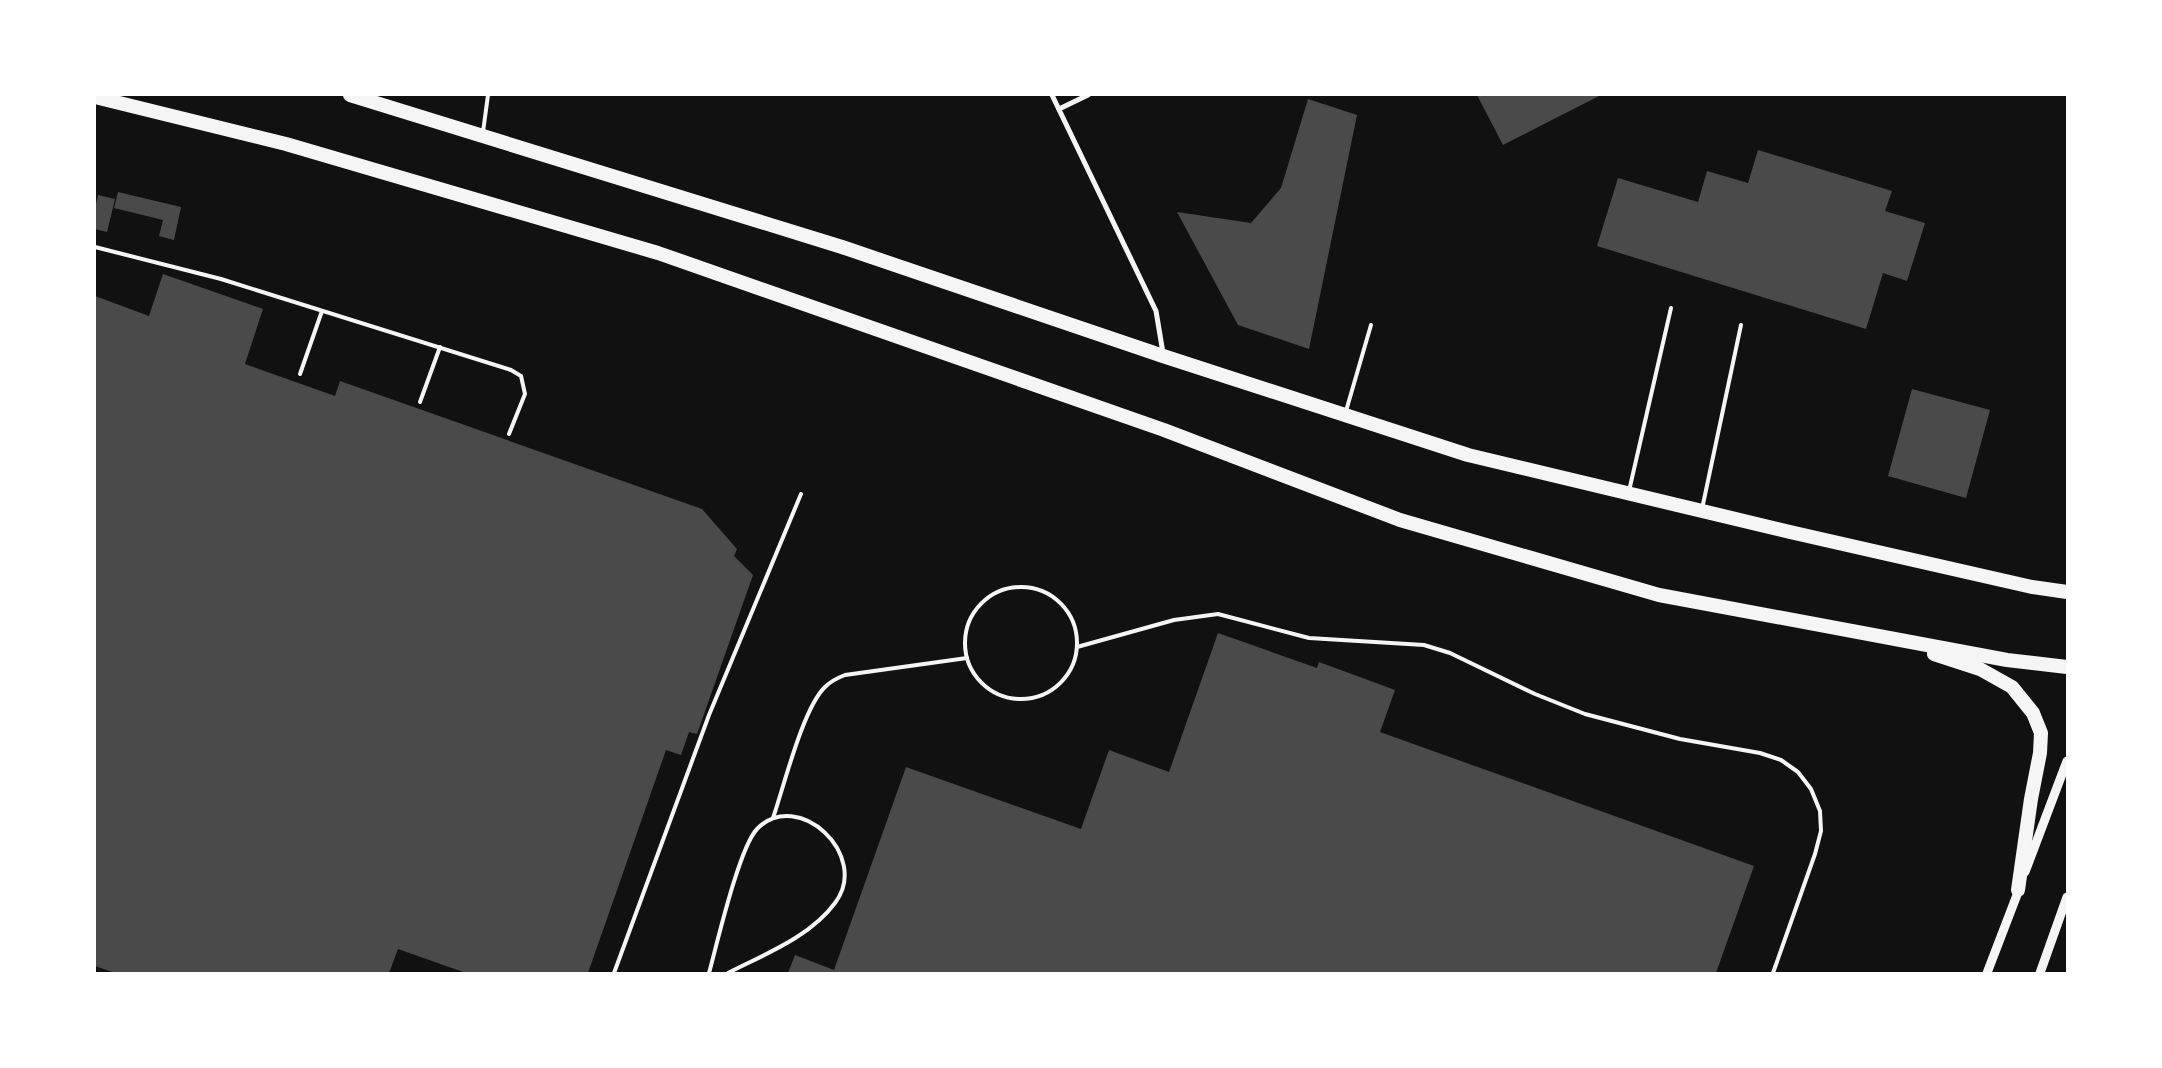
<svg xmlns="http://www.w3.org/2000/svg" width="2162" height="1068" viewBox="0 0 2162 1068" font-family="'Space Grotesk',sans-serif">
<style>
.building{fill:#4a4a4a}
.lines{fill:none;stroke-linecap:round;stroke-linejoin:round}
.service{stroke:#f5f5f5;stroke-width:4}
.minor{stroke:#f5f5f5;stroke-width:5}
.tertiary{stroke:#f5f5f5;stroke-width:9}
.trunk{stroke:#f5f5f5;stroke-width:14}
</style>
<rect width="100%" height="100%" fill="#111"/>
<g class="building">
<polygon points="1477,95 1601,95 1503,145"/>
<polygon points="1308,99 1357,115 1309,349 1238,325 1177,212 1251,223 1281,188"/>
<polygon points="1758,150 1892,191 1885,211 1925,223 1907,281 1883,273 1866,329 1597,246 1618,178 1698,202 1707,171 1748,183"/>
<polygon points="118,192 181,207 174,240 159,236 163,220 114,208"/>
<polygon points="98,195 115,199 107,232 95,229 95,209"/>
<polygon points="163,274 263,309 245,364 335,396 340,381 702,509 737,549 734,556 753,575 697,734 689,732 681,755 666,750 588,973 466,973 398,949 389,973 115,973 95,966 95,296 149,316"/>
<polygon points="1912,389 1990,410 1966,498 1888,476"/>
<polygon points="1218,633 1317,668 1319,662 1395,690 1380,732 1754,866 1716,973 788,973 795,955 834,970 906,767 1081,829 1109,750 1169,772"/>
</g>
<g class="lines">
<g class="service">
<polyline points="483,132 488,95"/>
<polyline points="95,247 221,279 511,370 521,376 525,394 509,434"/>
<polyline points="300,374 322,311"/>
<polyline points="420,402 440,347"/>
<polyline points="1346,411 1371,325"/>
<polyline points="1629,491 1671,308"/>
<polyline points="1702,509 1741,325"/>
<circle cx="1021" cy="643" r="56"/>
<polyline points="1077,647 1174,620 1218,614 1309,638 1424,645 1450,653 1535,694 1585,714 1680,739 1760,753 1781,760 1798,772 1811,789 1820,811 1821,831 1815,854 1773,973"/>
<path d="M773,818C784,786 803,708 825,687C831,681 837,678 845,675L967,658"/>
<polyline points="614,973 709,715 801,494"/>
<path d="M709,973C717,944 739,848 757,829C798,787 871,856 835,903C810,937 765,954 728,973"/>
</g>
<g class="minor">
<polyline points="1052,95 1156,311 1163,353"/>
<polyline points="1059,109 1088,95"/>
</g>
<g class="tertiary">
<polyline points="2025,872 2067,761"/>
<polyline points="1987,973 2020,887"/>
<polyline points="2040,973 2067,897"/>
</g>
<g class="trunk">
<polyline points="350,95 842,247 1163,356 1468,455 1790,532 2032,587 2067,592"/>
<polyline points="95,97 286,144 658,253 1164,430 1400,520 1659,595 2007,660 2067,667"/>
<polyline points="1934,654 1980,669 2012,687 2033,713 2041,733 2040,753 2031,799 2018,890"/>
</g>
</g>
<rect width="2162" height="1068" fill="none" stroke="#ffffff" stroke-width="192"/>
</svg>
